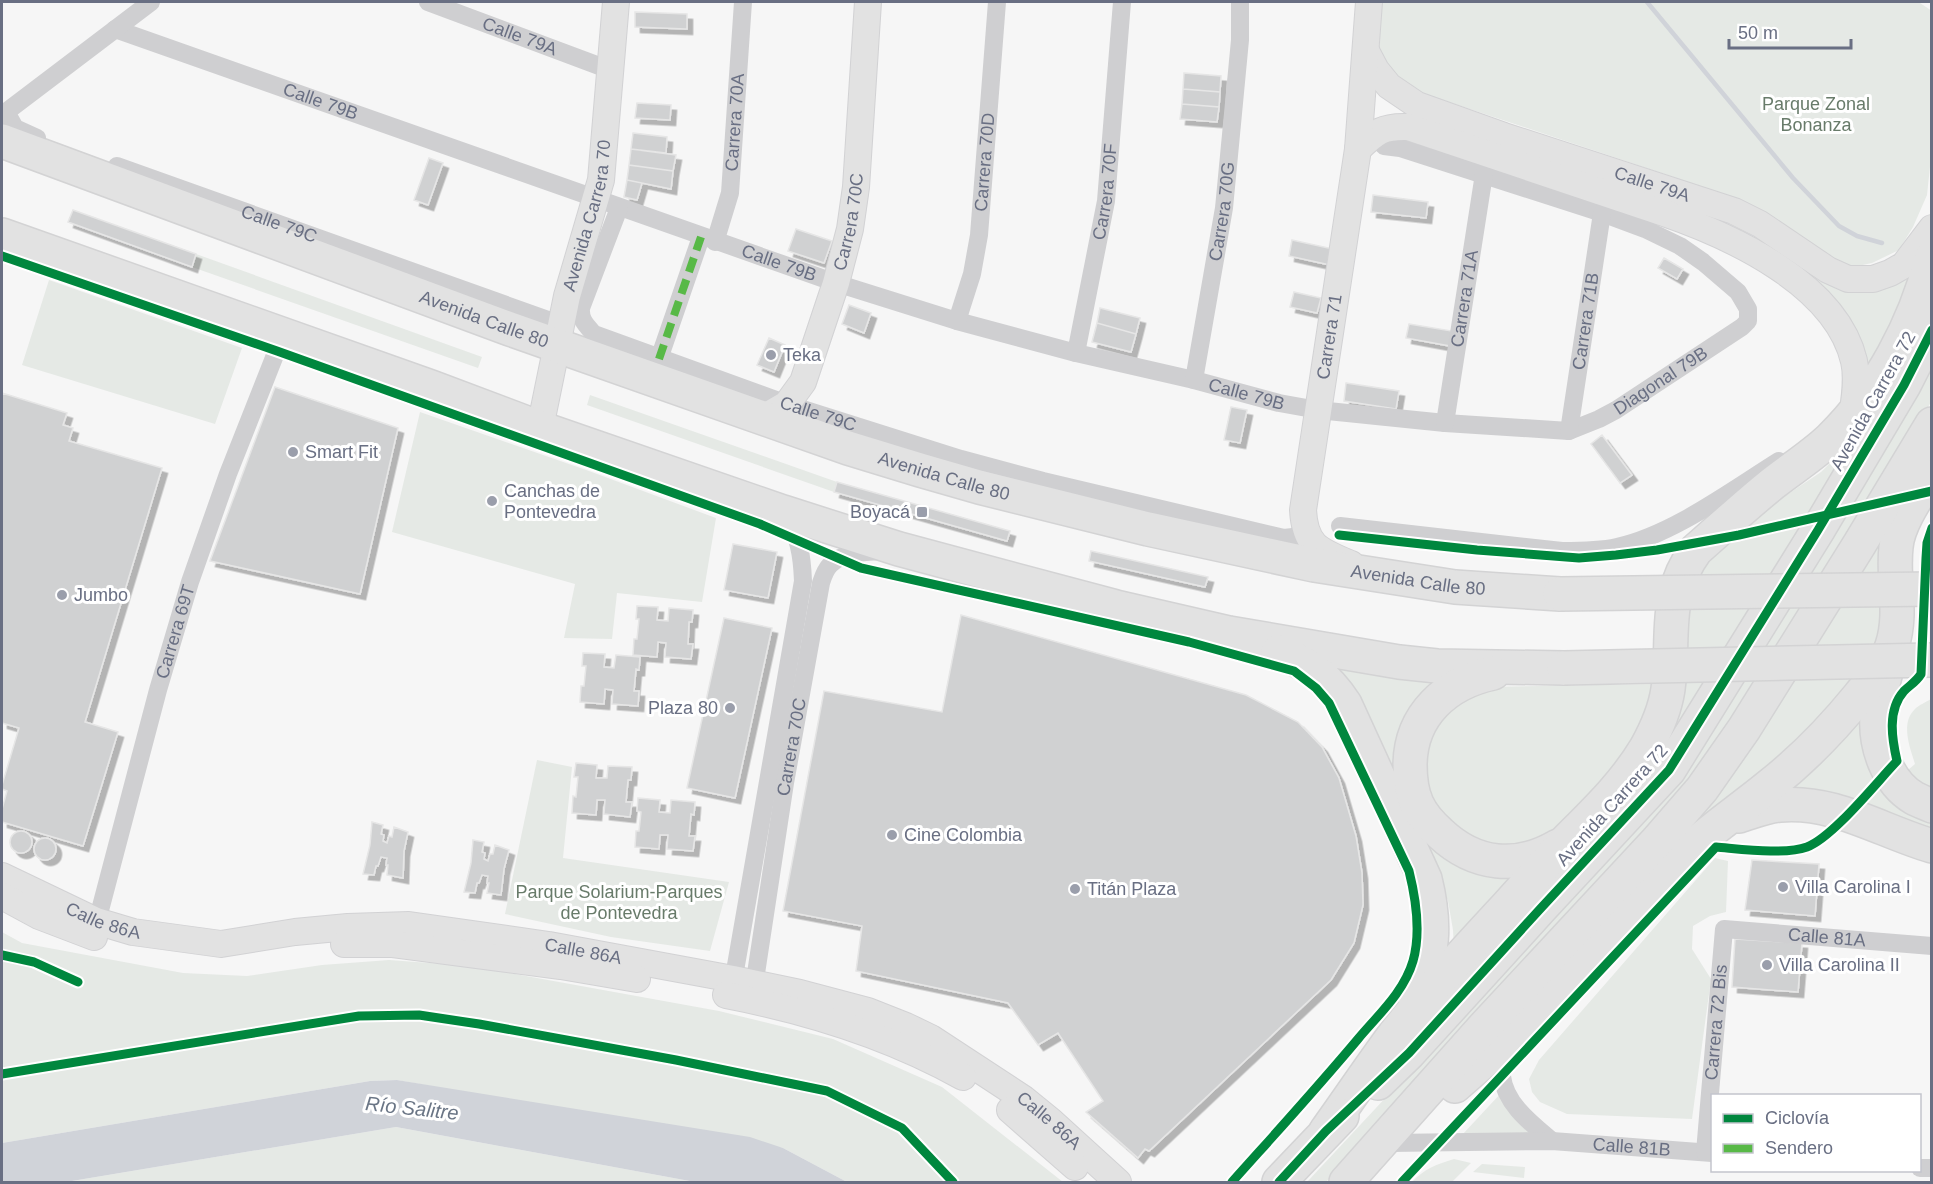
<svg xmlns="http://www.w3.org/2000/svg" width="1933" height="1184" font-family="Helvetica,sans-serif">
<defs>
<filter id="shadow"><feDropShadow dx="5.5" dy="5.5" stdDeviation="0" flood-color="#0004"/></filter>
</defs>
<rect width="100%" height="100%" fill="#f6f6f6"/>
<!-- green -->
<path fill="#e5e9e5" d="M1375 2H1905L1920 3 1932 11V148L1927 195 1913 227 1899 250 1872 263 1853 267 1812 249 1742 200 1416 91 1388 75 1376 55Z
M196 254 482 357 478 368 192 267Z
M1800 272 1832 285 1913 272 1887 333 1868 365 1859 343Z
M49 280 242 348 215 424 22 365Z
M1931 353V402L1905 447 1717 745 1684 792 1506 993 1326 1182H1307L1430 1050 1661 796Z
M590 395 837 482 834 492 587 405Z
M1881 400 1668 754 1660 749 1686 609 1704 563 1749 520 1821 472 1844 449Z
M420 412 589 471 716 518 702 602 617 593 612 639 564 638 575 584 392 532Z
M1895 514 1884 639 1837 706 1667 857Z
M1340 669 1445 680 1410 806 1529 868 1454 950 1453 930 1448 901 1427 849 1363 708Z
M1656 684 1640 742 1575 821 1533 849 1464 842 1426 803 1427 724 1482 687Z
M1931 699V798L1902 775 1915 764C1910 748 1900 723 1915 709 1919 705 1926 702 1931 699Z
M1864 716 1931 817V837L1787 790Z
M537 760 572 767 563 858 729 882 710 951 611 937 505 914Z
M1715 858 1728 861 1726 912 1710 916 1693 926 1692 949 1711 979 1692 1119 1567 1114 1540 1102 1532 1092 1529 1079 1539 1060Z
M2 932 22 943 183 973 247 976 322 965 389 960 470 966 719 1011 833 1039 942 1087 1063 1182H847L783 1148 397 1080 370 1081 2 1143Z
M1502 1092 1538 1135H1462Z
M396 1127 695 1182H66Z
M1454 1159 1471 1163 1452 1182H1412C1424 1169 1437 1164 1454 1159Z
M1482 1164 1525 1167 1524 1178 1473 1172Z"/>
<!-- water -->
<path fill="#d0d3d9" d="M397 1080 750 1137 783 1148 847 1182H695L396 1127 66 1182H2V1143L370 1081Z"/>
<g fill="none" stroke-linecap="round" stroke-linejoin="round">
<!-- stream -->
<path stroke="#d0d3d9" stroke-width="4.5" d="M1647 2 1793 178 1839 226 1857 236 1882 243"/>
</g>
<!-- building -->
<path fill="#d0d1d2" stroke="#e6e6e6" stroke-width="1.5" filter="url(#shadow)" d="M635 12 687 14V29L635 27Z
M1184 73 1221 76 1220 92 1183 89Z
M1183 89 1220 92 1219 107 1182 104Z
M637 103 671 105 670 120 635 118Z
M1182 104 1219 107 1217 122 1180 119Z
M633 133 667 137 666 153 631 149Z
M631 149 676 155 673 171 629 165Z
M429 158 443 163 428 205 414 200Z
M629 165 673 171 671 189 627 180Z
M627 180 642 183 637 200 624 197Z
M1373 195 1428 202 1426 218 1371 212Z
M73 210 196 254 192 267 68 222Z
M796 229 832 241 824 263 788 251Z
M1292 240 1333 249 1330 265 1289 256Z
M1664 258 1683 269 1677 279 1658 268Z
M1294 292 1321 298 1317 313 1290 307Z
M849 305 871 313 864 333 842 324Z
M1100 308 1140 318 1136 334 1097 323Z
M1097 323 1136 334 1131 352 1092 342Z
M1409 324 1452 331 1450 346 1406 338Z
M769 338 785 345 774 372 757 365Z
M1346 383 1399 391 1396 409 1344 401Z
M275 387 398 428 360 594 210 561Z
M2 393 67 413 63 425 73 428 69 441 162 468 85 722 118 732 83 846 2 822V809L7 791 2 789V785L19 728 2 723Z
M1231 407 1247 410 1240 443 1224 440Z
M1602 435 1632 475 1620 483 1591 444Z
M837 482 1010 531 1007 541 834 492Z
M733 544 777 552 768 598 724 590Z
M1091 551 1208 577 1205 587 1089 561Z
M637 606 658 607 657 620 668 621 669 608 693 610 692 622H689L688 644H693L691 659 665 657 666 643 658 642 657 657 633 655 634 639H637L639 619H636Z
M961 615 1246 695 1298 722 1322 747 1339 778 1356 836 1362 873 1363 905 1354 943 1331 980 1149 1151 1145 1149 1138 1158 1086 1112 1103 1101 1058 1033 1038 1045 1008 1003 856 971 862 926 783 911 824 691 942 712Z
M724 618 772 628 735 798 687 788Z
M583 653 605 654 604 667 614 668 616 655 640 657 639 670 636 669 634 691H639L638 706 612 704 613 690 605 689 604 704 580 702 581 686H584L586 666H582Z
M576 763 597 765 596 778H607L608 766 632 767 631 780H628L626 802H632L630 817 604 814 605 800H597L596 815 572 813 573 796 576 797 578 777H574Z
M638 798 660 800 659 812 670 813 671 800 695 802 694 815 691 814 689 836H695L693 851 667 849 668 835H660L659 849 635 847 636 831H639L641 812 637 811Z
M372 822 383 825 381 834 384 835 383 841 387 843 389 836 392 837 394 827 408 832 404 851 403 878 387 875 388 865H386L387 858 381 857 378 866H376L374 875 363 874 370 845Z
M10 842a11 11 0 1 1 22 0a11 11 0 1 1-22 0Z
M34 849a11 11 0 1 1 22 0a11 11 0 1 1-22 0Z
M473 840 484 842 482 852 485 853 484 859 488 861 490 854H493L495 845 509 850 504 869 501 895 487 893 489 883H487L488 876 482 875 479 883H477L475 893 464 892 471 863Z
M1752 860 1819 864 1815 916 1745 910Z
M1735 939 1802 943 1798 992 1732 987Z"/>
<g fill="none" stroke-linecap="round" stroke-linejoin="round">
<defs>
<g id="secondary">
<path id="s15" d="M1366 51 1376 70 1389 86 1417 105 1504 136 1734 211 1760 224 1828 270 1848 279H1873L1890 273 1904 265 1932 228"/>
<path d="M1358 149C1376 132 1382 126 1408 127L1664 213C1731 236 1836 284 1854 361 1858 378 1855 398 1852 416"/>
<path id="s16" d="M763 418 787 404 803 382 836 283 850 229 856 187 868 2"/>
<path id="s17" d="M540 428 567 296 601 180 616 2"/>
<path id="s18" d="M1351 564C1320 551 1305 547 1303 510L1358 149 1369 2"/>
<path id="s19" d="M2 876 96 921 133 932 221 944 295 932 348 927 409 925 549 945 733 979 800 993 868 1011 906 1026 931 1038 1024 1099 1051 1121 1118 1182"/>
<path d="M2 896 39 916 94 937"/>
<path d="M344 944H393L561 966 637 979"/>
<path d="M726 995C809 1011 890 1036 963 1077"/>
<path d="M1010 1110 1075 1167"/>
</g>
<g id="highway">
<path id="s20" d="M2 141 510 329 848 448 920 470 979 487 1148 529 1314 565 1455 587 1560 594"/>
<path d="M2 235 431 387 540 428 783 512 899 549 1116 607 1229 633 1399 662 1437 666 1564 668"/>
<path d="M1278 652C1309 664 1326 675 1345 704L1425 879C1436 923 1434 957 1415 998"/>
<path d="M1888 664C1884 681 1878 699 1877 716 1875 746 1887 782 1914 798 1919 801 1926 803 1932 806"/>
<path d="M1493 673C1446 683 1411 715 1410 764 1410 777 1411 791 1417 804 1422 815 1431 825 1440 833 1475 866 1517 870 1558 846"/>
<path d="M1739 816C1752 812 1766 806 1780 805 1834 800 1881 831 1932 846"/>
<path d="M1378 1083 1409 1053 1541 908 1669 770 1818 530 1904 385 1932 330"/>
<path d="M1455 1086 1504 1043 1684 854C1711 829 1741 809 1769 786 1802 760 1833 728 1859 696 1871 681 1886 664 1892 646 1903 612 1892 581 1896 547 1898 523 1919 494 1932 473"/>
<path d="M1326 1131C1349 1099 1371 1066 1394 1035 1430 989 1469 947 1508 905 1528 883 1548 860 1569 838 1597 810 1625 783 1646 748 1656 730 1665 710 1668 689 1675 637 1662 596 1696 550 1721 528 1746 505 1772 484 1791 469 1812 456 1830 439 1880 390 1915 324 1932 257"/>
<path d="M1279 1182 1342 1116"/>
<path d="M1346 1182 1484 1027 1657 841 1702 789 1744 729 1859 545 1932 424"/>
</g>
</defs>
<!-- secondary casing -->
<use href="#secondary" stroke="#d2d2d4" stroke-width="28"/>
<!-- highway casing -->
<use href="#highway" stroke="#d3d3d4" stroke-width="36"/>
<!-- street -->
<g stroke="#cfcfd1" stroke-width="18">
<path id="s1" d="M428 2 610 70"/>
<path id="s2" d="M115 29 836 283 957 321 1076 353 1194 380 1279 403 1318 410 1445 423 1569 431 1599 419 1616 410 1742 327 1748 321V309L1738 292 1703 262 1680 246 1645 229 1602 213 1400 148 1384 146"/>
<path d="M6 112 15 128 37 138"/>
<path d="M2 115 151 2"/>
<path id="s3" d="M117 166 562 325"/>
<path id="s4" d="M619 208 581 308C580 320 586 325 594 334L787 404 961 459 1043 481 1284 538 1293 537 1306 531"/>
<path id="s5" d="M715 242 730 193 743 2"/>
<path id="s6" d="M957 321 972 274 979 235 997 2"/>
<path id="s7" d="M1076 353 1106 201 1122 2"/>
<path d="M659 359 701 237"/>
<path id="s8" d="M1194 380 1224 208 1240 40V2"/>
<path id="s9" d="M1445 423 1484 174"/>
<path id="s10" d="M1569 431 1602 213"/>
<path d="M1340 526 1562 551C1580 551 1599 551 1617 547 1672 535 1731 491 1779 461"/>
<path id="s11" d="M94 933 158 690 190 582 228 474 283 335"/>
<path d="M732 988 803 581C802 555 799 535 784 513"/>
<path id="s12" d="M753 993 785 783 821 583C823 577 825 570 830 565 842 552 866 552 882 551"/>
<path d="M1504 1043C1503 1053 1501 1065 1502 1076 1505 1104 1532 1124 1552 1141"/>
<path id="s13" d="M1389 1143 1552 1141 1712 1153"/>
<path id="s14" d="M1705 1152 1724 929 1932 946"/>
<path d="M1920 1168H1932"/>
</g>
<!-- secondary -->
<use href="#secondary" stroke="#e2e2e2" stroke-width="26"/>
<!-- highway -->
<use href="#highway" stroke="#e2e2e2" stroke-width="33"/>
<defs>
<path id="highway-bridge" d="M1560 594 1932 589
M1564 668 1932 660"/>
</defs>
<!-- highway-bridge casing -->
<use href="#highway-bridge" stroke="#d3d3d4" stroke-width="36" stroke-linecap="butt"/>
<!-- highway-bridge -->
<use href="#highway-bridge" stroke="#e2e2e2" stroke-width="33"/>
<!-- quiet -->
<path stroke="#58b947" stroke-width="8" stroke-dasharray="15 8" stroke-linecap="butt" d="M659 359 701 237"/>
<defs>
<path id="cycleway" d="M2 256 277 351 760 524 861 568 1189 642 1294 671 1316 688 1329 703 1409 871C1416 899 1421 933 1413 961 1404 992 1378 1015 1358 1039 1317 1088 1274 1135 1232 1182
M1339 535 1477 550 1579 558 1616 555 1657 550 1739 535 1932 491
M2 955 34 962 78 982
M2 1074 359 1016 419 1015 479 1024 676 1060 827 1091 902 1128 953 1182
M1279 1182 1326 1131 1409 1053 1541 908 1669 770 1818 530 1904 385 1932 330
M1402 1182 1716 847C1741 849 1785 855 1807 847 1833 837 1876 783 1897 761 1892 739 1887 710 1904 691 1910 685 1916 682 1921 674L1926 558 1927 543 1932 528"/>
</defs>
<!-- cycleway casing -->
<use href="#cycleway" stroke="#fff" stroke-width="13"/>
<!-- cycleway -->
<use href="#cycleway" stroke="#00873e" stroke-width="9"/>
</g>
<!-- markers -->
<g fill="#9a9eab" stroke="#fff" stroke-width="2">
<circle cx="771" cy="355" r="6"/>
<circle cx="293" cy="452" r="6"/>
<circle cx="492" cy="501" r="6"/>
<rect x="916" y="506" width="12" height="12" rx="3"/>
<circle cx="62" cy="595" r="6"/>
<circle cx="730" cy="708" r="6"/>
<circle cx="892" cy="835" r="6"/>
<circle cx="1783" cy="887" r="6"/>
<circle cx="1075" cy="889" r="6"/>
<circle cx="1767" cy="965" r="6"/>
</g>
<g text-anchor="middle" stroke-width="6" stroke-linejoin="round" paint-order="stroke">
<!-- street labels -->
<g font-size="18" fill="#696f83" stroke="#fff">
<text dy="6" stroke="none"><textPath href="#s1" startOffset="98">Calle 79A</textPath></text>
<text dy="6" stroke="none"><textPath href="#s2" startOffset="218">Calle 79B</textPath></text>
<text dy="6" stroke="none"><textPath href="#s5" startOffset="122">Carrera 70A</textPath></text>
<text dy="6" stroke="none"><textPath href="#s6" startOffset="162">Carrera 70D</textPath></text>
<text dy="6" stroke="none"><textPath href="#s15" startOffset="324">Calle 79A</textPath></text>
<text dy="6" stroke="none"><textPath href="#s7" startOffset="164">Carrera 70F</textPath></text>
<text dy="6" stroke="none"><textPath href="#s8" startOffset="171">Carrera 70G</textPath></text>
<text dy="6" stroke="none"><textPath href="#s17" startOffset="218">Avenida Carrera 70</textPath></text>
<text dy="6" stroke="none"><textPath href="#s16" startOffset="222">Carrera 70C</textPath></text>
<text dy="6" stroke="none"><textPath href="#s3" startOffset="172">Calle 79C</textPath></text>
<text dy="6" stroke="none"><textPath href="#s2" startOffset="704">Calle 79B</textPath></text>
<text dy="6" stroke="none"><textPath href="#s9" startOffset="126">Carrera 71A</textPath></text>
<text dy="6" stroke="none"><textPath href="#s20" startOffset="514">Avenida Calle 80</textPath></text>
<text dy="6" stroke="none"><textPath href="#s10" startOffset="111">Carrera 71B</textPath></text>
<text dy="6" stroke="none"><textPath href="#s18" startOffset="254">Carrera 71</textPath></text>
<text dy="6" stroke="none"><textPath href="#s2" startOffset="1620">Diagonal 79B</textPath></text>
<text dy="6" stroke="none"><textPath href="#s2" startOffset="1190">Calle 79B</textPath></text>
<text transform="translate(1873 401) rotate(-61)" y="6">Avenida Carrera 72</text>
<text dy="6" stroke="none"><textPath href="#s4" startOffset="375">Calle 79C</textPath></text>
<text dy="6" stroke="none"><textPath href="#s20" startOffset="1000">Avenida Calle 80</textPath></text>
<text dy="6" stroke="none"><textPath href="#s20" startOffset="1486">Avenida Calle 80</textPath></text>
<text dy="6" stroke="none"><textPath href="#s11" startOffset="312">Carrera 69T</textPath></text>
<text dy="6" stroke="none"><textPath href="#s12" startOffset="249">Carrera 70C</textPath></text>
<text transform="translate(1612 805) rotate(-48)" y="6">Avenida Carrera 72</text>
<text dy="6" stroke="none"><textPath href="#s19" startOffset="111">Calle 86A</textPath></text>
<text dy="6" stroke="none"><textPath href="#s14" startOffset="327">Calle 81A</textPath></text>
<text dy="6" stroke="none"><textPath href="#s19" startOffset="597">Calle 86A</textPath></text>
<text dy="6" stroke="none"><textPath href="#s14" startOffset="130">Carrera 72 Bis</textPath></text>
<text dy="6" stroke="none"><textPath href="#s19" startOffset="1101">Calle 86A</textPath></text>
<text dy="6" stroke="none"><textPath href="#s13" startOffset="243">Calle 81B</textPath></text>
</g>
<!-- park labels -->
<g font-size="18" fill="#687b6a" stroke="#fff">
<text x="1816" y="110">Parque Zonal<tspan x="1816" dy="21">Bonanza</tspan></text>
<text x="619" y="898">Parque Solarium-Parques<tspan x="619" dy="21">de Pontevedra</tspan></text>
</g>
<!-- poi labels -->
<g font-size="18" fill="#696f83" stroke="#fff" text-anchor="start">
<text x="783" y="361">Teka</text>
<text x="305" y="458">Smart Fit</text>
<text x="504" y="497">Canchas de<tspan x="504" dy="21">Pontevedra</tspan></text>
<text x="910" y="518" text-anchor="end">Boyacá</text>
<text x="74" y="601">Jumbo</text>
<text x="718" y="714" text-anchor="end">Plaza 80</text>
<text x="904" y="841">Cine Colombia</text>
<text x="1795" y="893">Villa Carolina I</text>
<text x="1087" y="895">Titán Plaza</text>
<text x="1779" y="971">Villa Carolina II</text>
</g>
<!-- water labels -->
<g font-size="20" font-style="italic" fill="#6a7585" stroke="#fff">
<text transform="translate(412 1108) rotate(6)" y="7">Río Salitre</text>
</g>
</g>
<!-- border -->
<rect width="1933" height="1184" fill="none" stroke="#696f83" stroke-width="6"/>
<!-- legend -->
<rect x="1711" y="1094" width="210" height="78" fill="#ffffff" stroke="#c3c5cd" stroke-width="1.5"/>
<rect x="1723" y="1114" width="30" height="9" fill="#00873e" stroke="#c3c5cd" stroke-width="1.5"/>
<text x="1765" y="1124" font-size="18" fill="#696f83">Ciclovía</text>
<rect x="1723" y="1144" width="30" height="9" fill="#58b947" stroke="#c3c5cd" stroke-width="1.5"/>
<text x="1765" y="1154" font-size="18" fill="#696f83">Sendero</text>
<!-- scale -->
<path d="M1729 39v9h122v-9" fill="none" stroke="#696f83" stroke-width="3"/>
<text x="1738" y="39" font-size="18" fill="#696f83" stroke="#ffffff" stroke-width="4.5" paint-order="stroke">50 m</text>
</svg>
